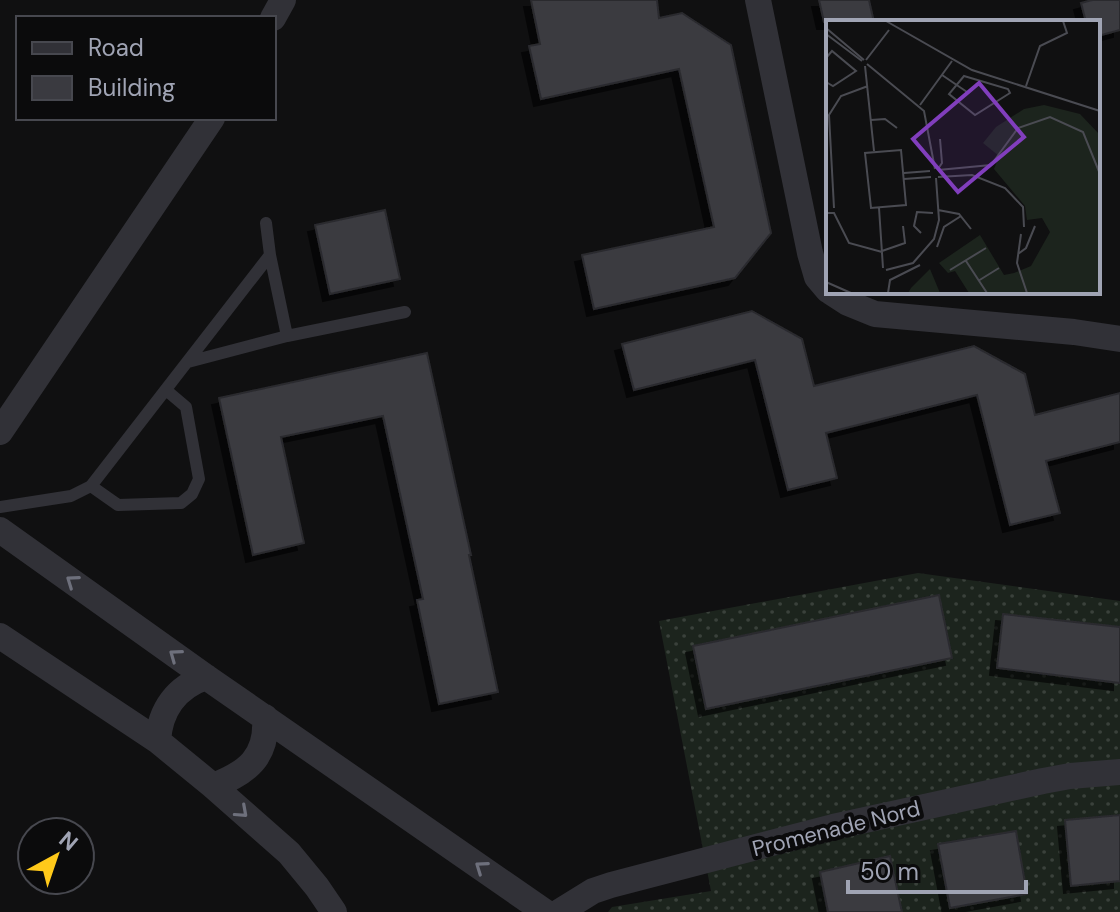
<svg xmlns="http://www.w3.org/2000/svg" width="1120" height="912" font-family="'DM Sans',sans-serif">
<defs>
<pattern id="grass-dots" width="8" height="8" patternUnits="userSpaceOnUse" patternTransform="scale(2)"><rect width="8" height="8" fill="#1c241d"/><path d="M2 2h.1M6 6h.1" fill="none" stroke="#3a413b" stroke-width="1.8" stroke-linecap="round"/></pattern>
<filter id="shadow"><feDropShadow dx="-7" dy="7" stdDeviation="0" flood-color="#0009"/></filter>
</defs>
<rect width="100%" height="100%" fill="#101011"/>
<!-- grass -->
<path fill="url(#grass-dots)" d="M918 573 1120 601V912H608L612 907 711 891 659 621Z"/>
<!-- building -->
<path fill="#3a3a40" stroke="#2a2a2e" stroke-width="2" filter="url(#shadow)" d="M531 0H657L659 18 682 13 731 45 771 233 735 278 594 309 582 255 714 227 679 69 541 99 529 46 540 44Z
M819 0H869L874 22H824Z
M1092 0H1120V30L1098 36V22H1086L1081 3Z
M385 210 400 279 330 294 315 225Z
M752 311 802 339 814 386 974 346 1025 374 1035 415 1120 393V442L1046 461 1060 513 1010 525 977 395 826 433 837 478 788 490 755 360 634 390 622 344Z
M427 353 471 555H469L498 692 439 704 417 600 423 599 383 416 281 437 304 543 253 555 219 398Z
M939 595 952 658 706 709 693 646Z
M1003 614 1120 627V683L997 668Z
M1120 815V881L1071 886 1065 820Z
M1016 831 1027 894 950 908 938 844Z
M890 856 902 912H828L820 872Z"/>
<g fill="none" stroke-linecap="round" stroke-linejoin="round">
<!-- service -->
<path stroke="#313137" stroke-width="12" d="M270 255 287 336
M188 362 287 336 405 312
M91 486 118 505 181 503 192 494 199 479 186 407 166 390
M0 507 71 496 91 486 270 255 266 223"/>
<!-- minor -->
<path stroke="#313137" stroke-width="26" d="M758 0 810 253 817 277 828 290
M273 18 283 0
M831 292 848 303 875 314 1074 332 1120 339
M0 432 212 118
M0 530 206 677 545 912
M0 636 158 741 213 786 289 853 317 887 334 912
M158 741C160 709 177 687 206 677
M213 786C247 773 268 757 265 717
M559 912 593 891 611 885 833 827 1043 781 1070 776 1120 772"/>
</g>
<!-- one-way arrows -->
<defs><path id="oneway-chevron" d="M-2-3.5L2.5 0L-2 3.5" fill="none" stroke-width="1.6" stroke-linecap="round" stroke-linejoin="round" transform="scale(2)"/></defs>
<g stroke="#6e707c">
<use href="#oneway-chevron" transform="translate(72 581) rotate(-145)"/>
<use href="#oneway-chevron" transform="translate(175 655) rotate(-144)"/>
<use href="#oneway-chevron" transform="translate(242 812) rotate(42)"/>
<use href="#oneway-chevron" transform="translate(481 867) rotate(-145)"/>
</g>
<g text-anchor="middle" stroke-width="8" stroke-linejoin="round" paint-order="stroke">
<!-- street labels -->
<g font-size="22" fill="#a0a4b4" stroke="#0b0b0c">
<text transform="translate(836 828) rotate(-14)" y="8">Promenade Nord</text>
</g>
</g>
<!-- overview -->
<g transform="translate(826 20)">
<rect width="274" height="274" fill="#101011"/>
<path d="M218 85 254 94 274 115V273H143L129 251 122 253 113 243 154 215 178 255 188 253 205 246 224 212 216 198 201 200 199 186 168 149 173 136 157 123 170 107 198 89ZM104 249 114 273H82L85 268Z" fill="#1c241d"/>
<path fill="none" stroke="#4a4b52" stroke-width="2" d="M60 1 146 50 274 91M0 8 38 40M0 14 36 41M0 38 6 31 30 51 7 66 0 62M40 40 63 10M41 44 98 91 109 149M39 46 48 131M116 55 141 72M138 56 182 69 184 73 149 95 123 74ZM200 66 214 26 241 13 237 1M94 85 126 41M45 100 59 99 71 108M75 130 80 185 45 188 39 133ZM165 145 192 108 224 97 257 112 274 154M112 149 116 143 114 119M112 150 165 145M78 153 104 151M112 157 146 155 179 168 197 187 198 207M78 159 105 157M8 188 3 95 15 76 42 66M53 188 57 248M112 190 133 194 145 209M0 193H8L23 223 56 232M95 213 88 206 91 192 107 193M195 214 191 243 201 273M111 227 118 207 135 196M56 231 79 223 77 206M192 234 200 228 209 206M140 241 161 273M60 250 87 243 108 219 113 200 110 158M124 250 160 228M152 261 173 248M0 262 25 273M62 273 64 260 94 245"/>
<path fill="#813ebd" fill-opacity="0.15" stroke="#813ebd" stroke-width="4" d="M153 63 198 117 132 172 87 119Z"/>
<rect width="274" height="274" fill="none" stroke="#a0a4b4" stroke-width="4"/>
</g>
<!-- legend -->
<rect x="16" y="16" width="260" height="104" fill="#0b0b0c" stroke="#47484f" stroke-width="2"/>
<rect x="32" y="42" width="40" height="12" fill="#313137" stroke="#47484f" stroke-width="2"/>
<text x="88" y="56" font-size="24" fill="#a0a4b4">Road</text>
<rect x="32" y="76" width="40" height="24" fill="#3a3a40" stroke="#47484f" stroke-width="2"/>
<text x="88" y="96" font-size="24" fill="#a0a4b4">Building</text>
<!-- north arrow -->
<g transform="translate(56 856) rotate(40)"><circle r="38" fill="#0b0b0c" stroke="#47484f" stroke-width="2"/>
<path d="M0-6L14 30L0 20L-14 30Z" fill="#ffc91a"/>
<text y="-12" font-size="22" font-weight="bold" text-anchor="middle" fill="#a0a4b4">N</text>
</g>
<!-- scale -->
<path d="M848 880v12h178v-12" fill="none" stroke="#a0a4b4" stroke-width="4"/>
<text x="860" y="880" font-size="24" fill="#a0a4b4" stroke="#0b0b0c" stroke-width="6" paint-order="stroke">50 m</text>
</svg>
